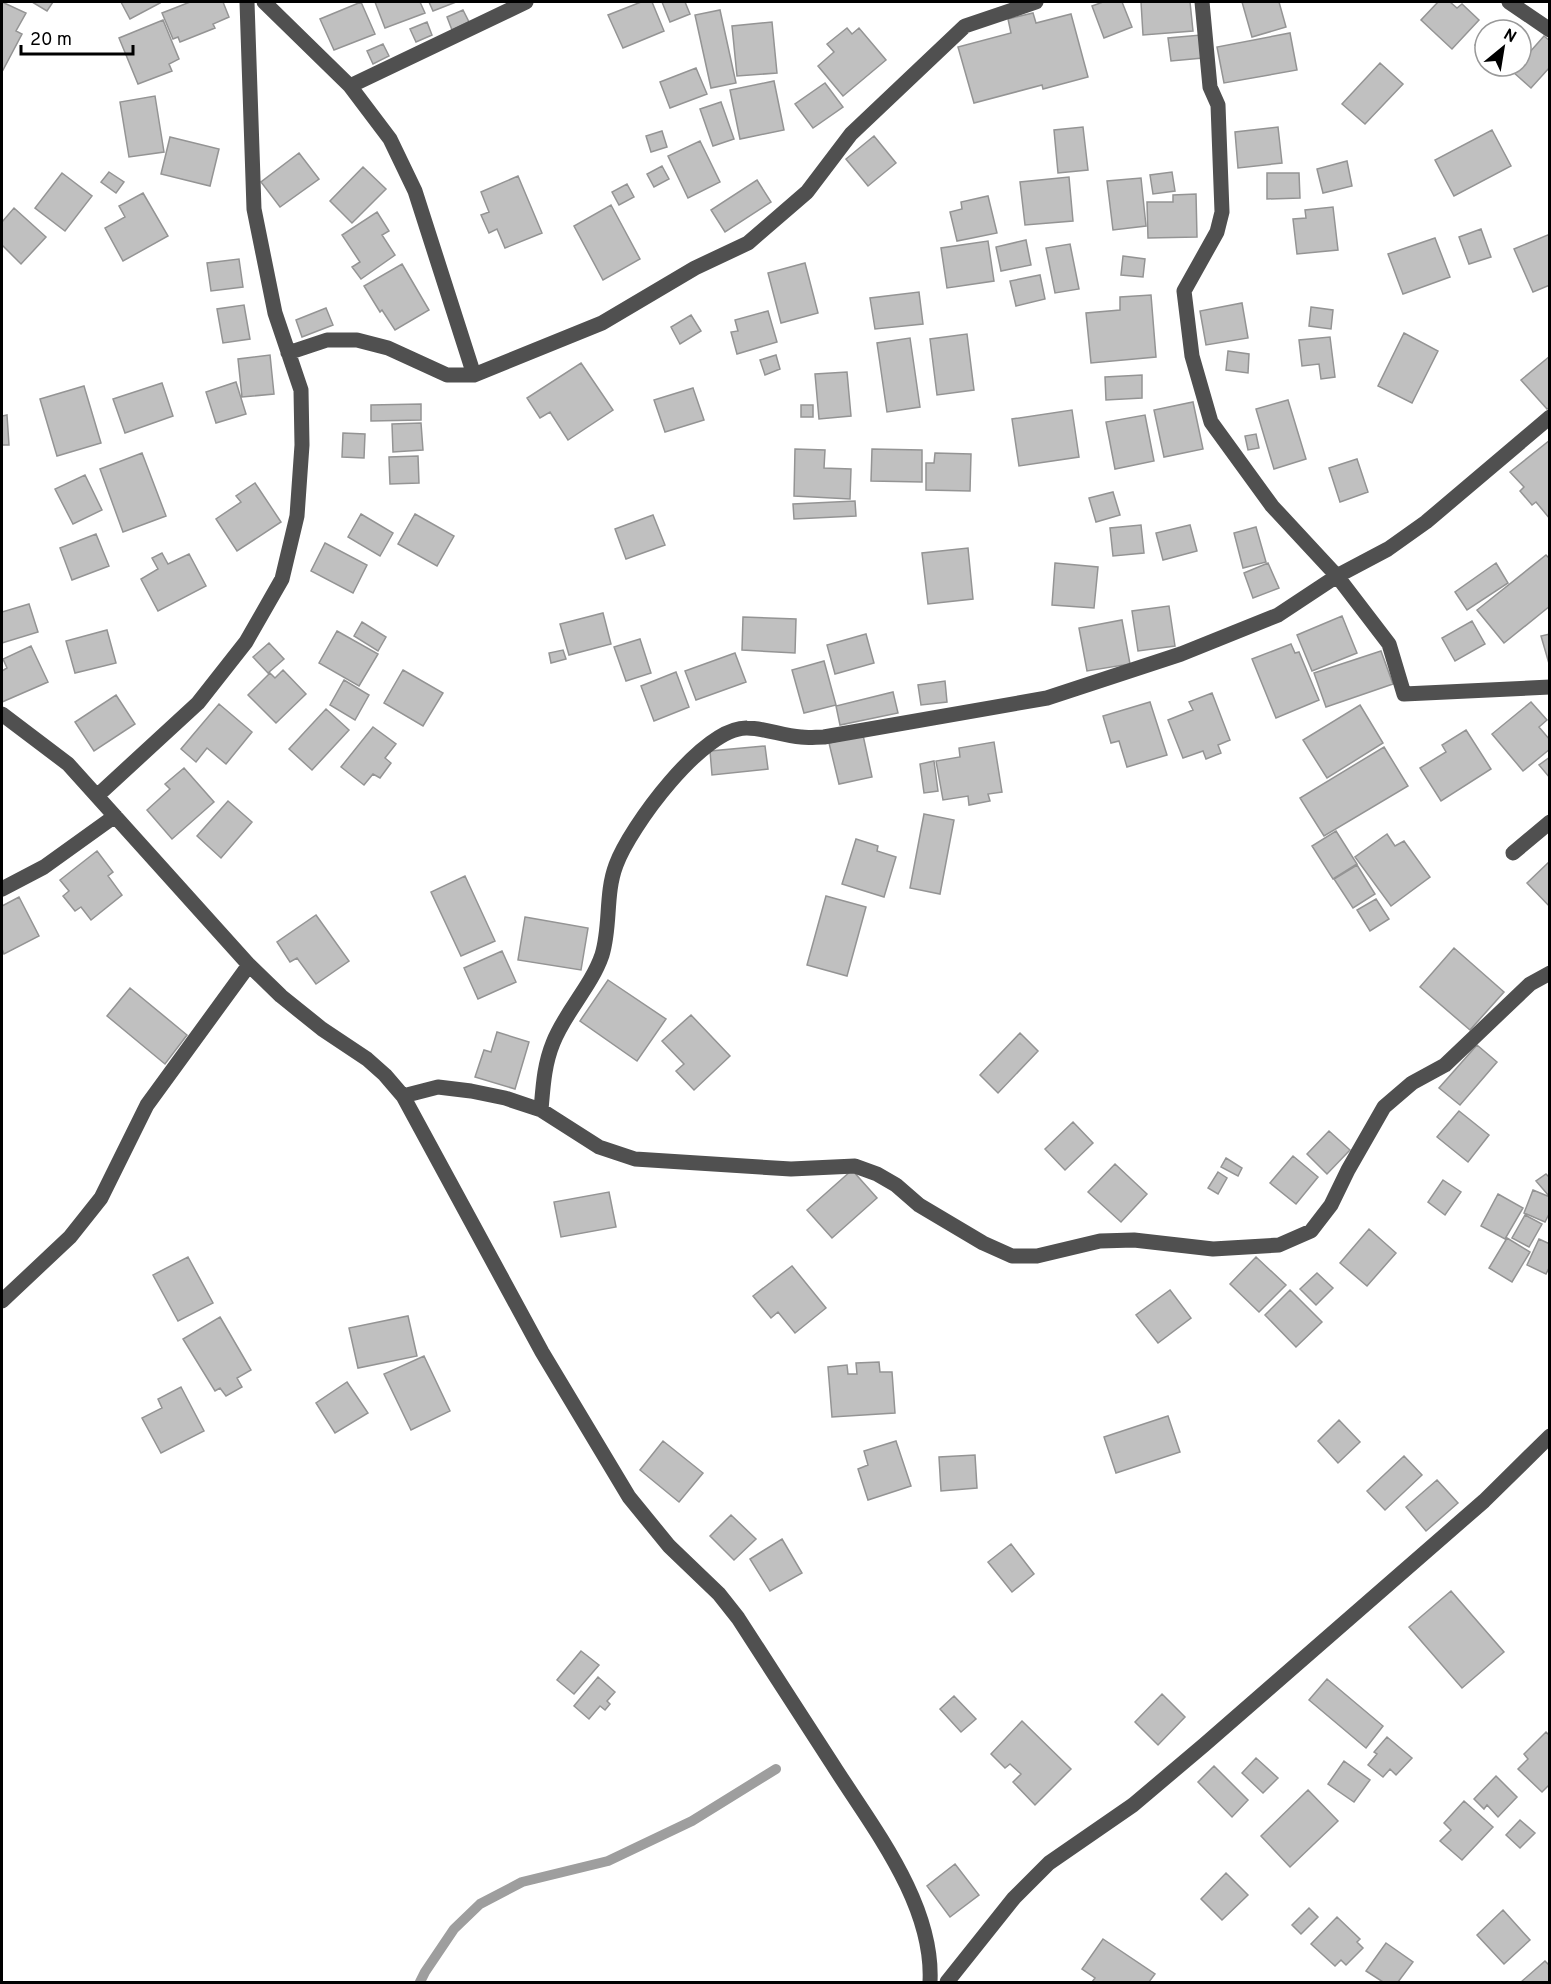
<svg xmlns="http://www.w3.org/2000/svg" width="1551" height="1984" font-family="Overpass,sans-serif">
<rect width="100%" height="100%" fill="#fff"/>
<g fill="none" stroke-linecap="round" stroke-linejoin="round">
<!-- stream -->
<path stroke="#9e9e9e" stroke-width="10" d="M420 1982 425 1972 454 1929 480 1904 522 1882 608 1861 692 1821 776 1769"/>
</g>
<!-- building -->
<path fill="#c0c0c0" stroke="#949494" stroke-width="1.5" d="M2 2 26 13 16 31 22 34 3 70 2 69Z
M32 2H53L47 11Z
M121 2H159L160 3 130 19Z
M190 2H223L229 17 213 24 215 28 180 42 178 37 173 39 162 13Z
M361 2 375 34 334 50 320 19Z
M375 2H420L425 13 385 28Z
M429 2H456L433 11Z
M641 2H652L664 31 623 48 608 15Z
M662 2H685L690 14 670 22Z
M1103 2H1122L1132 27 1104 38 1092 6Z
M1141 2H1190L1193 31 1143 35Z
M1242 2H1279L1286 27 1252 37Z
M1438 2H1450L1457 8 1462 4 1479 20 1452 49 1421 20Z
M463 10 469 22 452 30 447 17Z
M720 10 736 83 711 88 695 15Z
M1033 13 1036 23 1071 14 1088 77 1043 89 1042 85 974 103 958 47 1011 33 1008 19Z
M163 20 179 59 169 64 172 71 138 84 119 38Z
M427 22 432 35 416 42 410 29Z
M772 22 777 73 737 76 732 26Z
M847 28 852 34 859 28 886 60 843 96 818 66 834 52 827 44Z
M1485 32V52L1475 45Z
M1290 33 1297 70 1224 83 1217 47Z
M1201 35 1203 58 1171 61 1168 38Z
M1544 36 1550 41V67L1531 88 1513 72 1518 66H1521V62Z
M383 44 389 56 373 64 367 51Z
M1380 63 1403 84 1365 124 1342 104Z
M696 68 707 94 670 108 660 82Z
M774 81 784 130 740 139 730 90Z
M825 83 843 107 813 128 795 104Z
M155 96 164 152 129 157 120 102Z
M721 102 734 139 713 146 700 109Z
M1083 127 1088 170 1058 173 1054 130Z
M1278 127 1282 163 1238 168 1235 132Z
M1492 130 1511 166 1454 196 1435 160Z
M662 131 667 147 651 152 646 136Z
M874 136 896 163 868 186 846 159Z
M170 137 219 149 210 186 161 174Z
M700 141 720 182 688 198 668 156Z
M299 153 319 179 280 207 261 182Z
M1347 161 1352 186 1323 193 1317 169Z
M662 166 669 179 654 187 647 174Z
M363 167 386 189 352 223 330 201Z
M109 172 124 182 116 193 101 182Z
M1172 172 1175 191 1153 194 1150 175Z
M62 173 92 196 65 231 35 208Z
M1267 173H1299L1300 198 1267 199Z
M518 176 542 233 505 248 497 229 489 233 481 215 489 212 481 192Z
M1069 177 1073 221 1025 225 1020 182Z
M1141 178 1146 226 1113 230 1107 181Z
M757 180 771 202 725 232 711 210Z
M627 184 634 197 619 205 612 192Z
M143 193 168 236 123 261 105 228 125 217 119 206Z
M1196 194 1197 237 1148 238 1147 202H1173V195Z
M988 196 997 233 957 241 950 212 962 209 961 202Z
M611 205 640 259 603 280 574 226Z
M1333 207 1338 250 1297 254 1293 219 1306 218 1305 210Z
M14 208 46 237 21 264 2 245V222Z
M377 212 389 231 382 235 395 255 361 279 352 267 360 262 342 235Z
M1481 229 1491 257 1469 264 1459 237Z
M1550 234V285L1533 292 1514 249Z
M1435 238 1450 277 1403 294 1388 254Z
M1026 240 1031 265 1001 271 996 247Z
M988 241 994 281 947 288 941 248Z
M1070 244 1079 289 1055 293 1046 248Z
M1123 256 1145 259 1143 277 1121 275Z
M239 259 243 287 211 291 207 263Z
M805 263 818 313 781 323 768 273Z
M402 264 429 310 395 330 382 310 380 312 364 286Z
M1040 275 1045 299 1016 306 1010 281Z
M919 292 923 324 875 329 870 298Z
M1151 295 1156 357 1091 363 1086 313 1120 310V297Z
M1242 303 1248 338 1206 345 1200 311Z
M244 305 250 339 223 343 217 309Z
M1311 307 1333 310 1331 329 1309 326Z
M326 308 333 325 302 337 296 320Z
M768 311 777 342 737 354 731 332 738 331 735 320Z
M691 315 701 331 680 344 671 327Z
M1404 333 1438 351 1412 403 1378 386Z
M967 334 974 390 937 395 930 339Z
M1330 337 1335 377 1321 379 1319 364 1302 366 1299 340Z
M910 338 920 407 887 412 877 343Z
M1228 351 1249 354 1248 373 1226 370Z
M270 355 274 394 242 397 238 359Z
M776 355 780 369 765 375 760 360Z
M1550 356V407L1547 409 1521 380Z
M581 363 613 410 568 440 550 412 540 418 527 398Z
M847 372 851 416 819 419 815 374Z
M1142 375V398L1106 400 1105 377Z
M236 382 246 414 216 423 206 392Z
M162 383 173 416 125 433 113 399Z
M84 386 101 443 57 456 40 399Z
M693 388 704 420 665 432 654 400Z
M1288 400 1306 459 1274 469 1256 409Z
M1193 402 1203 449 1164 457 1154 410Z
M421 404V420L371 421V405Z
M801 405H813V417H801Z
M1072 410 1079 457 1019 466 1012 419Z
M7 415 9 445H2V416Z
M1145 415 1154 461 1115 469 1106 422Z
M421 423 423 450 393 452 392 424Z
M343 433 365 434 364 458 342 457Z
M1256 434 1259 448 1248 450 1245 436Z
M1550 440V519L1536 502 1532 505 1520 491 1524 487 1510 472Z
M795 449 825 450 824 468 851 469 850 499 794 496Z
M872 449 922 450V482L871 481Z
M142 453 166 516 123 532 100 469Z
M935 453 971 454 970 491 926 490V463H934Z
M418 456 419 483 390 484 389 457Z
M1357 459 1368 492 1340 502 1329 468Z
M85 475 102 510 73 524 55 489Z
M255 483 281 522 237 551 216 519 241 502 236 496Z
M1113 492 1120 515 1096 522 1089 498Z
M855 501 856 516 794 519 793 504Z
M361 514 393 533 380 556 348 537Z
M415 514 454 536 437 566 398 544Z
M653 515 665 545 626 559 615 529Z
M1141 525 1144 553 1113 556 1110 528Z
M1190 525 1197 551 1163 560 1156 533Z
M1256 527 1266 562 1243 568 1234 533Z
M96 534 109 566 72 580 60 548Z
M325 543 367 565 353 593 311 571Z
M968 548 973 599 928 604 922 553Z
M162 553 168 564 189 554 206 586 158 611 141 579 158 569 152 558Z
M1546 555 1550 559V606L1504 643 1477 610Z
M1055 563 1098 567 1094 608 1052 605Z
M1268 563 1279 588 1253 598 1244 573Z
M1496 563 1508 583 1467 610 1455 592Z
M29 604 38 632 2 643V612Z
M1169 606 1175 646 1138 651 1132 611Z
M603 613 611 644 569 655 560 624Z
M1342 616 1357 653 1312 671 1297 635Z
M743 617 796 619 795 653 742 650Z
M1122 620 1130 664 1087 671 1079 628Z
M1472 621 1485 644 1455 661 1442 638Z
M362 622 386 637 378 651 354 636Z
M107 630 116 663 75 673 66 641Z
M337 631 378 654 359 686 319 663Z
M866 634 874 663 835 674 827 645Z
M1550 634V667L1541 636Z
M640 639 651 673 626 681 614 647Z
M269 643 284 659 268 673 253 657Z
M1291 644 1295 653 1299 652 1319 700 1276 718 1252 659Z
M31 646 48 682 2 702V671L7 668 3 659Z
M563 650 566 659 551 663 549 653Z
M1381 651 1393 684 1326 707 1314 673Z
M735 653 746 682 696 700 685 671Z
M824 661 836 705 804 713 792 670Z
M283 670 306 694 276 723 248 695 270 673 275 678Z
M403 670 443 693 423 726 384 703Z
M676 672 689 707 654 721 641 686Z
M344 680 369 695 355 720 330 705Z
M945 681 947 702 921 705 918 685Z
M893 692 898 713 840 725 836 706Z
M1212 693 1230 740 1218 745 1221 753 1206 759 1203 751 1183 758 1168 720 1193 710 1189 702Z
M116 695 135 724 94 751 75 722Z
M1150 702 1167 755 1127 767 1119 741 1111 743 1103 716Z
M1531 702 1547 720 1539 727 1550 740V749L1523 771 1492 734Z
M219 704 252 732 226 764 207 748 196 762 181 749Z
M1360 705 1383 743 1327 778 1303 740Z
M326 709 349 730 312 770 289 749Z
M373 727 396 744 385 758 391 763 380 778 373 774 364 785 341 767Z
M1466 730 1491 769 1441 801 1420 768 1446 752 1442 745Z
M863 735 872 777 839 784 829 743Z
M994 742 1002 792 988 794 990 801 969 805 968 796 943 800 936 761 960 757 959 748Z
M765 746 768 769 712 775 710 751Z
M1384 747 1408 786 1324 836 1300 798Z
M1550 757V778L1539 765Z
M934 761 938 791 924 793 920 764Z
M184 768 214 802 172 839 147 810 170 789 165 784Z
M228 801 252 822 221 858 197 836Z
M924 814 954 820 940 894 910 888Z
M1336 831 1357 864 1333 879 1312 846Z
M1387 834 1395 846 1404 841 1430 877 1391 906 1355 857Z
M856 839 878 846 877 851 896 857 884 897 842 884Z
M97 851 113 872 108 876 122 895 91 920 81 907 75 911 63 896 69 891 60 880Z
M1550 861V907L1527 883Z
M1357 865 1375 894 1353 908 1334 879Z
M465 876 495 941 461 956 431 892Z
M826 896 866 907 847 976 807 965Z
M19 897 39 936 4 954 2 949V906Z
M1376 899 1389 919 1370 931 1357 910Z
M316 915 349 961 316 984 297 958 290 962 277 942Z
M525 917 588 928 581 970 518 960Z
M1454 948 1504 992 1470 1030 1420 987Z
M502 951 516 982 478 999 464 968Z
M608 980 666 1019 637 1061 580 1021Z
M130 988 187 1035 165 1064 107 1016Z
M691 1015 730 1056 694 1090 676 1071 684 1064 662 1041Z
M497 1032 529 1042 515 1089 475 1077 484 1050 491 1052Z
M1020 1033 1038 1051 998 1093 980 1075Z
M1477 1045 1497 1062 1460 1105 1439 1088Z
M1459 1111 1489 1135 1468 1162 1437 1137Z
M1073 1122 1093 1143 1065 1170 1045 1149Z
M1329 1131 1350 1150 1327 1174 1307 1154Z
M1293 1156 1318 1177 1296 1204 1270 1183Z
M1226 1158 1242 1168 1238 1176 1221 1167Z
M1115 1164 1147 1194 1121 1222 1088 1192Z
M852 1170 877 1198 832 1238 807 1210Z
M1218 1172 1227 1178 1218 1194 1208 1188Z
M1546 1174 1550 1178 1549 1196 1536 1181Z
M1443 1180 1461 1192 1445 1215 1428 1202Z
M1533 1190 1550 1197V1212L1545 1222 1524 1213Z
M609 1192 616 1227 561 1237 554 1202Z
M1498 1194 1523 1208 1505 1239 1481 1226Z
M1525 1215 1542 1224 1529 1247 1512 1238Z
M1369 1229 1396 1253 1367 1286 1340 1263Z
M1507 1238 1530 1252 1512 1282 1489 1268Z
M1539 1239 1550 1244V1266L1546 1274 1527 1265Z
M188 1257 213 1303 178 1321 153 1275Z
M1256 1257 1286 1285 1259 1312 1230 1284Z
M792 1266 826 1308 795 1333 778 1312 771 1318 753 1296Z
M1317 1273 1333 1288 1316 1305 1300 1289Z
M1170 1290 1191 1318 1158 1343 1136 1315Z
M1290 1290 1322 1322 1296 1347 1265 1315Z
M408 1316 417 1356 358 1368 349 1328Z
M220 1317 251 1370 237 1378 242 1387 226 1396 220 1388 215 1391 183 1339Z
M424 1356 450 1411 411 1430 384 1374Z
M879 1362 880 1372H892L895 1413 832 1417 828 1367 847 1365 848 1374H857L856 1363Z
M347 1382 368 1413 335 1433 316 1403Z
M181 1387 204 1431 161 1453 142 1418 162 1408 158 1399Z
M1168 1416 1180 1452 1116 1473 1104 1437Z
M1339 1420 1360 1442 1338 1463 1318 1441Z
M663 1441 703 1473 679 1502 640 1470Z
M896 1441 911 1486 868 1500 858 1469 868 1465 864 1451Z
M975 1455 977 1488 941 1491 939 1457Z
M1404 1456 1422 1475 1385 1510 1367 1491Z
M1437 1480 1458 1503 1426 1531 1406 1507Z
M731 1515 756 1539 734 1560 710 1536Z
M782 1539 802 1573 770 1591 750 1559Z
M1011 1544 1034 1574 1012 1592 988 1562Z
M1451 1591 1504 1652 1462 1688 1409 1627Z
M581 1651 599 1665 574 1694 557 1680Z
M598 1677 615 1692 607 1701 610 1704 605 1710 600 1706 589 1719 574 1706Z
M1327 1679 1383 1726 1366 1748 1309 1700Z
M1162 1694 1185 1717 1158 1745 1135 1722Z
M954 1696 976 1719 961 1732 940 1709Z
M1022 1721 1071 1769 1035 1805 1013 1782 1021 1774 1010 1764 1005 1768 991 1754Z
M1546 1732 1550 1736V1784L1542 1792 1518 1769 1528 1759 1524 1754Z
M1387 1737 1412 1758 1396 1775 1390 1769 1383 1777 1368 1765 1377 1754 1374 1752Z
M1256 1758 1278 1778 1263 1793 1242 1773Z
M1344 1761 1370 1780 1354 1802 1328 1784Z
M1214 1766 1248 1800 1232 1817 1198 1782Z
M1496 1776 1517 1797 1498 1817 1487 1805 1484 1809 1474 1799Z
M1308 1790 1338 1821 1290 1867 1261 1836Z
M1464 1801 1493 1827 1462 1860 1440 1841 1451 1830 1444 1823Z
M1520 1820 1535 1833 1520 1848 1506 1835Z
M955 1864 979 1895 950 1917 927 1886Z
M1226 1873 1248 1895 1222 1920 1201 1899Z
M1309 1908 1318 1917 1301 1934 1292 1925Z
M1503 1910 1530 1940 1504 1964 1477 1935Z
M1337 1917 1360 1939 1357 1942 1363 1948 1346 1965 1341 1960 1335 1966 1311 1944Z
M1103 1939 1155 1974 1149 1982H1092L1095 1978 1082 1969Z
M1386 1943 1413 1962 1398 1982H1383L1366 1971Z
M1545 1961 1550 1966V1982H1521Z"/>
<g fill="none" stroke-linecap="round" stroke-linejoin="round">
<!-- minor -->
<path stroke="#505050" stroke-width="15" d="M264 2 350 86 390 139 415 191 474 375
M1202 2 1210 87 1218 105 1222 212 1217 232 1184 291 1192 356 1211 422 1272 506 1337 576 1389 644 1404 694 1550 687
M1509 2 1550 30
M350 86 526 2
M288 353 327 340H357L388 348 447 375H474L602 323 695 268 748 243 807 192 851 134 965 26 1036 2
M2 714 68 764 249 965 281 996 322 1029 367 1059 385 1075 403 1096 542 1352 629 1497 669 1546 719 1594 738 1618C770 1667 801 1716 833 1765 873 1828 934 1904 930 1982
M97 796 198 703 246 642 282 579 297 516 302 445 301 390 275 313 254 209 247 2
M1513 853 1550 822
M2 889 44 867 115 816
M403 1096 438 1087 471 1091 505 1098 541 1110 599 1147 635 1159 791 1169 855 1166 877 1174 896 1185 919 1205 983 1243 1012 1256H1037L1100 1241 1134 1240 1213 1249 1279 1245 1311 1231 1331 1205 1348 1170 1384 1107 1412 1083 1445 1065 1530 984 1550 973
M541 1110C543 1087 544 1065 553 1043 565 1012 591 987 602 955 611 926 605 894 616 865 630 827 703 727 747 728 765 728 783 736 801 737 808 738 816 737 824 737L1047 698 1181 654 1278 615 1337 576 1388 549 1426 522 1550 417
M2 1301 70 1237 101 1198 147 1105 249 965
M947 1982 1014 1898 1049 1863 1133 1805 1204 1745 1484 1501 1550 1436"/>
</g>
<!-- border -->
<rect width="1551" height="1984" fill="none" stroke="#000000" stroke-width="6"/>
<!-- north arrow -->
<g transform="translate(1503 48) rotate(30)"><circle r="28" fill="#ffffff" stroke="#999999" stroke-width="1.5"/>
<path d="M0-4.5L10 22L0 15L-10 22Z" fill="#000000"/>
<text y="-9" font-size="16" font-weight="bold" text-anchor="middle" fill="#000000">N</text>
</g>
<!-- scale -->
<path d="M21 45v9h112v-9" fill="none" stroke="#000000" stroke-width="3"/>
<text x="30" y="45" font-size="18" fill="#000000" stroke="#ffffff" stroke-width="4.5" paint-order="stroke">20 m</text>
</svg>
